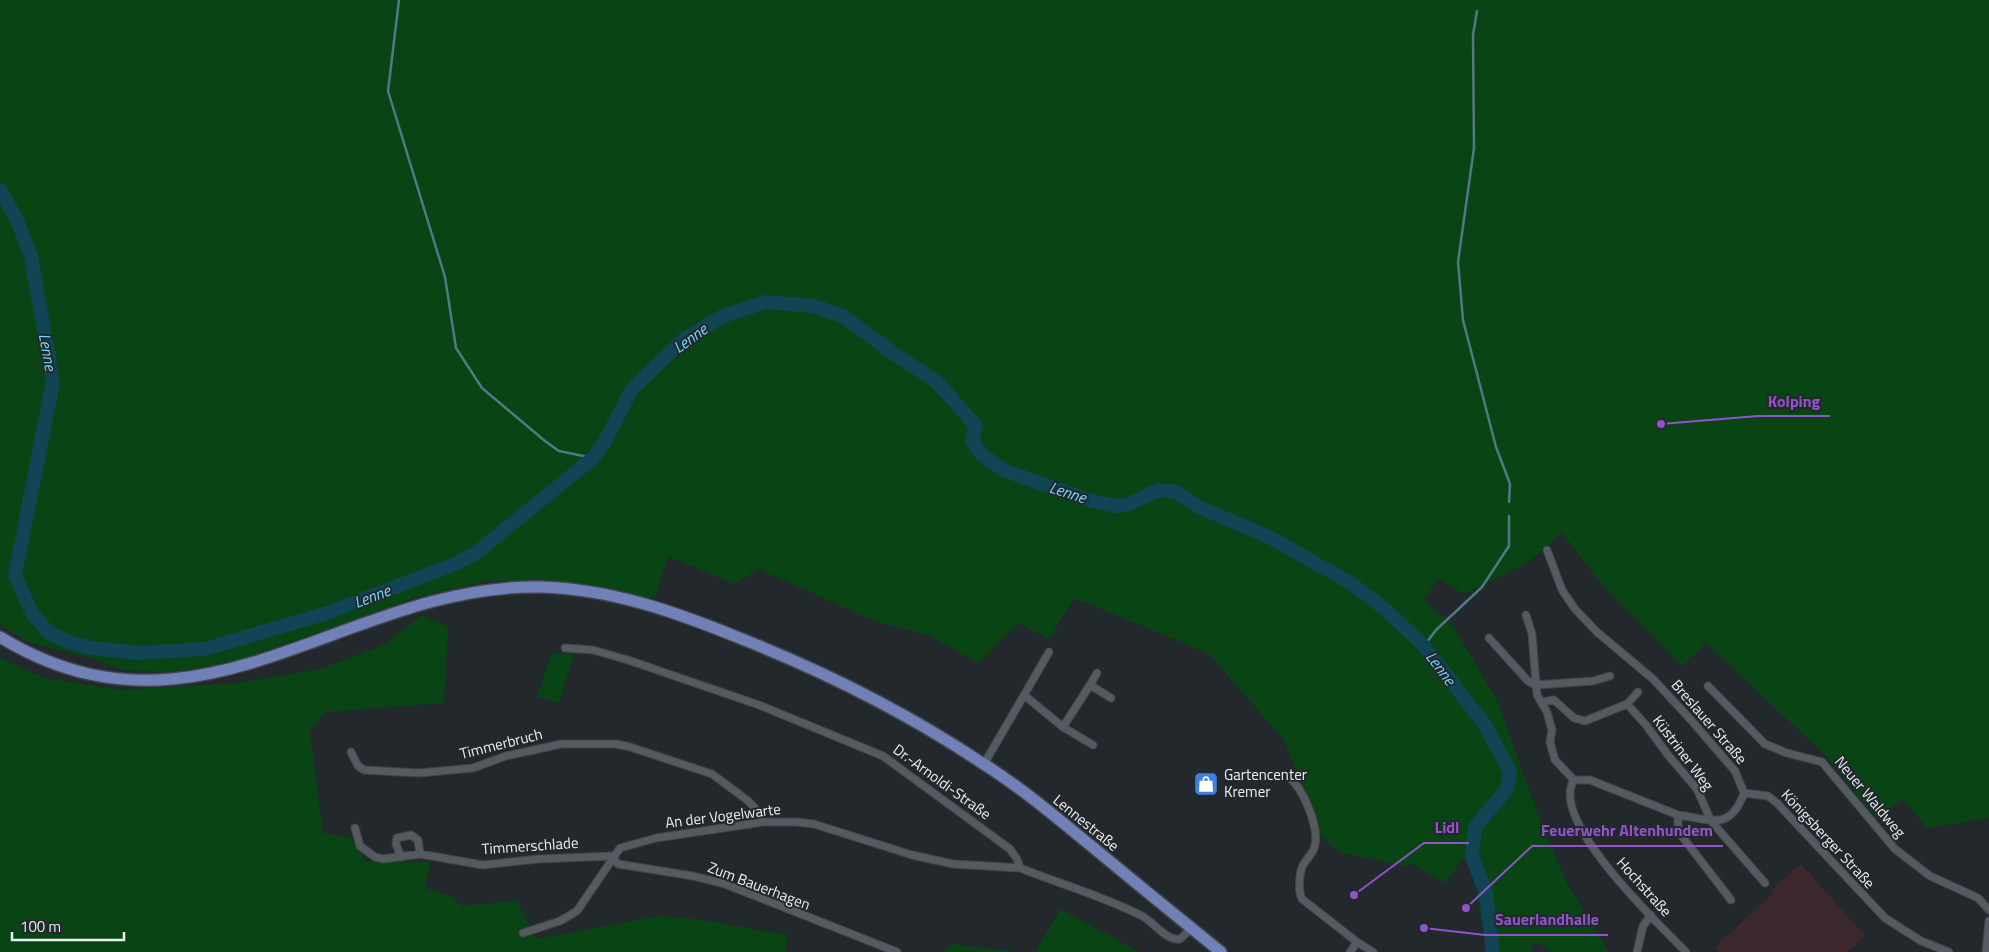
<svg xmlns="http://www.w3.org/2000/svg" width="1989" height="952" font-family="'Titillium Web',sans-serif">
<rect width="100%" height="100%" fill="#23282d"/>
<!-- education -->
<path fill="#3c282d" d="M1801 864 1865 936 1847 952H1720L1715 947 1773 893 1770 891Z"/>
<!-- green -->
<path fill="#094415" d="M0 0H1989V818L1927 828 1902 799 1877 819 1824 754 1706 643 1682 666 1603 586 1562 533 1527 563 1464 594 1438 579 1424 599 1453 626 1498 702 1537 812 1566 882 1609 952H1551L1535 941 1531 952H1488L1470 862 1464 858 1445 883 1411 863 1404 866 1343 853 1329 845 1320 833 1284 740 1208 653 1074 598 1049 639 1018 623 979 663 929 636 872 620 759 569 734 584 668 556 655 599 611 588 549 580 486 581 414 598 266 651 217 667 167 672 122 670 94 659 27 642 0 624Z
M422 615 448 627 444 703 325 712 310 731 323 833 350 837 365 861 430 862 425 888 453 897 462 906 517 901 537 939 659 916 696 919 787 935 786 952H0V658L45 678 122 690 236 683 320 669 382 646Z
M552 653 574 654 559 703 537 697Z
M1061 909 1139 952H1035Z
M952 944 1013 952H943Z"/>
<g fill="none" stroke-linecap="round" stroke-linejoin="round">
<!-- stream -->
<path stroke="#527884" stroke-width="2.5" d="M399 0 388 91 445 277 456 348 482 388 545 441 559 451 593 458
M1477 11 1473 35 1474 148 1458 262 1463 320 1496 447 1510 484 1509 502
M1424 646 1436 630 1482 587 1509 546V516"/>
<!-- river -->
<path stroke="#114555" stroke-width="14" d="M0 190 17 220 31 256 53 382 15 575 32 613 49 633 69 642 92 648 138 653 205 649 327 613 455 564 476 553 593 458 604 443 632 389 683 340 723 316 766 302 813 306 843 316 893 353 937 382 976 426 972 441 981 454 1003 470 1088 500 1116 506 1127 505 1159 490 1176 492 1199 507 1267 536 1349 582 1386 610 1424 646 1485 725 1510 772 1507 789 1475 827 1472 856 1486 893 1493 952"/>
<defs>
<path id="street" d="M1547 550 1562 590 1575 609 1597 632 1653 679 1691 720 1735 771 1744 793C1730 832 1710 819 1678 815L1590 780H1574
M1526 615 1532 634 1537 695 1547 712 1552 730 1550 742 1555 760 1574 780
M1489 638 1528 681 1536 685 1593 681 1610 676
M565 648 593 650 628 660 759 705 883 756 1010 849 1017 859 1020 868C1060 884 1103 896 1142 916 1154 922 1166 941 1180 939L1192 928
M1090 685 1097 673
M1708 686 1765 744 1787 753 1822 762 1895 849 1930 876 1978 898 1989 910
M1024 695 1063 727 1093 745
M1542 702 1554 700 1574 718 1585 721 1627 704 1638 692
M1627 704 1646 725 1668 755 1697 789 1711 821 1765 883
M1063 727 1090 685 1111 698
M351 752 358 766 364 770 419 773 473 768 506 756 561 744H616L630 747 712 774 747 800 755 808 763 822
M984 764 1049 652
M1289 777C1303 789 1319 826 1315 845 1314 853 1307 858 1303 865 1299 874 1298 891 1302 899L1357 942 1350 952
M1574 780C1548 820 1659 924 1686 952
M1744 793 1768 796 1777 803 1885 918 1921 941 1949 952
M1678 815V831L1731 900
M355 828 360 846 375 857 383 859 420 854 483 865 538 859 612 856
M612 856 618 864 693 876 725 884 897 952
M401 857 396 844 397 838 411 835 418 840 420 854
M523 933 560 921 577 911 620 848 656 838 763 822H796L814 824 912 855 953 864 1020 868
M1357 942 1373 952
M1637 952 1643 926 1651 915
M1986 952 1989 921"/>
<path id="primary" d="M0 637C200 759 344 584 540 587 612 589 676 612 742 639 825 672 907 713 982 763 1022 788 1058 819 1095 849 1137 884 1179 918 1221 952"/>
</defs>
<!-- street casing -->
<use href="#street" stroke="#42454a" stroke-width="9"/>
<!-- primary casing -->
<use href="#primary" stroke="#42454a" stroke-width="14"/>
<!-- street -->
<use href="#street" stroke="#555a60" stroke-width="7"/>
<!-- primary -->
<use href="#primary" stroke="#7181b8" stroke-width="11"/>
</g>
<!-- icons -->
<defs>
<symbol id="shop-square" viewBox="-11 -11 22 22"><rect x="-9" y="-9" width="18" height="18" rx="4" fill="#3f7fe0" stroke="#23282d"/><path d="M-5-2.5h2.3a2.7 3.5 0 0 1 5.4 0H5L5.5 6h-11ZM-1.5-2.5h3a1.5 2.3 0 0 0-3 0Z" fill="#fff"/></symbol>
</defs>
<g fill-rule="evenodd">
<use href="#shop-square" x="1192" y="770" width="28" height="28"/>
</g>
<g text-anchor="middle" stroke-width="4" stroke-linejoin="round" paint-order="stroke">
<!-- street labels -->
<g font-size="15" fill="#ebeef1" stroke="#23282d">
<text transform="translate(1709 722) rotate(49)" y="5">Breslauer Straße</text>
<text transform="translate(501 744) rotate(-14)" y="5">Timmerbruch</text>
<text transform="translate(1683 753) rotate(53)" y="5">Küstriner Weg</text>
<text transform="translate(942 782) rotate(36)" y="5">Dr.-Arnoldi-Straße</text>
<text transform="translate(1870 797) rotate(50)" y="5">Neuer Waldweg</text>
<text transform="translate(723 816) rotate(-7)" y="5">An der Vogelwarte</text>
<text transform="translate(1086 823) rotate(39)" y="5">Lennestraße</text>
<text transform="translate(1828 839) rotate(47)" y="5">Königsberger Straße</text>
<text transform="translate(530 846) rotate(-4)" y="5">Timmerschlade</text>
<text transform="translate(759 886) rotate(21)" y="5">Zum Bauerhagen</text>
<text transform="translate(1644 887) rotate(48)" y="5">Hochstraße</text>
</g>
<!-- poi labels -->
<g font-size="15" fill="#ebeef1" stroke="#23282d" text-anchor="start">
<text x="1224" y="780">Gartencenter<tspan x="1224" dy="17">Kremer</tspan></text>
</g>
<!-- water labels -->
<g font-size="16" font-style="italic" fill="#75d6f9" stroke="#23282d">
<text transform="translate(690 338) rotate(-36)" y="6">Lenne</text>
<text transform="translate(48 352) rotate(80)" y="6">Lenne</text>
<text transform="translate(1068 492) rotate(18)" y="6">Lenne</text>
<text transform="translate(372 596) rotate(-21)" y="6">Lenne</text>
<text transform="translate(1441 668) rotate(53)" y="6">Lenne</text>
</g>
</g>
<!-- callouts -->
<path fill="none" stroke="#9153c9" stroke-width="2" d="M1661 424L1758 416H1830M1354 895L1424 843H1469M1466 908L1532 846H1723M1424 928L1485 935H1608"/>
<g fill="#9153c9" stroke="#23282d" stroke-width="2">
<circle cx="1661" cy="424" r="5"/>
<circle cx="1354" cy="895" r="5"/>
<circle cx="1466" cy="908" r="5"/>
<circle cx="1424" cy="928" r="5"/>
</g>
<g font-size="16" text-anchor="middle" font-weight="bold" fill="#9153c9" stroke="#23282d" stroke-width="4" stroke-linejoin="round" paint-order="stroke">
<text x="1794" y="407">Kolping</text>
<text x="1447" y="833">Lidl</text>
<text x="1627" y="836">Feuerwehr Altenhundem</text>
<text x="1547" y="925">Sauerlandhalle</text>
</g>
<!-- scale -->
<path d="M12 932v8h112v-8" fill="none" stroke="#ebeef1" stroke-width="2.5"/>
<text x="20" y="932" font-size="15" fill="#ebeef1" stroke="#23282d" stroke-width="4" paint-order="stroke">100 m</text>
</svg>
